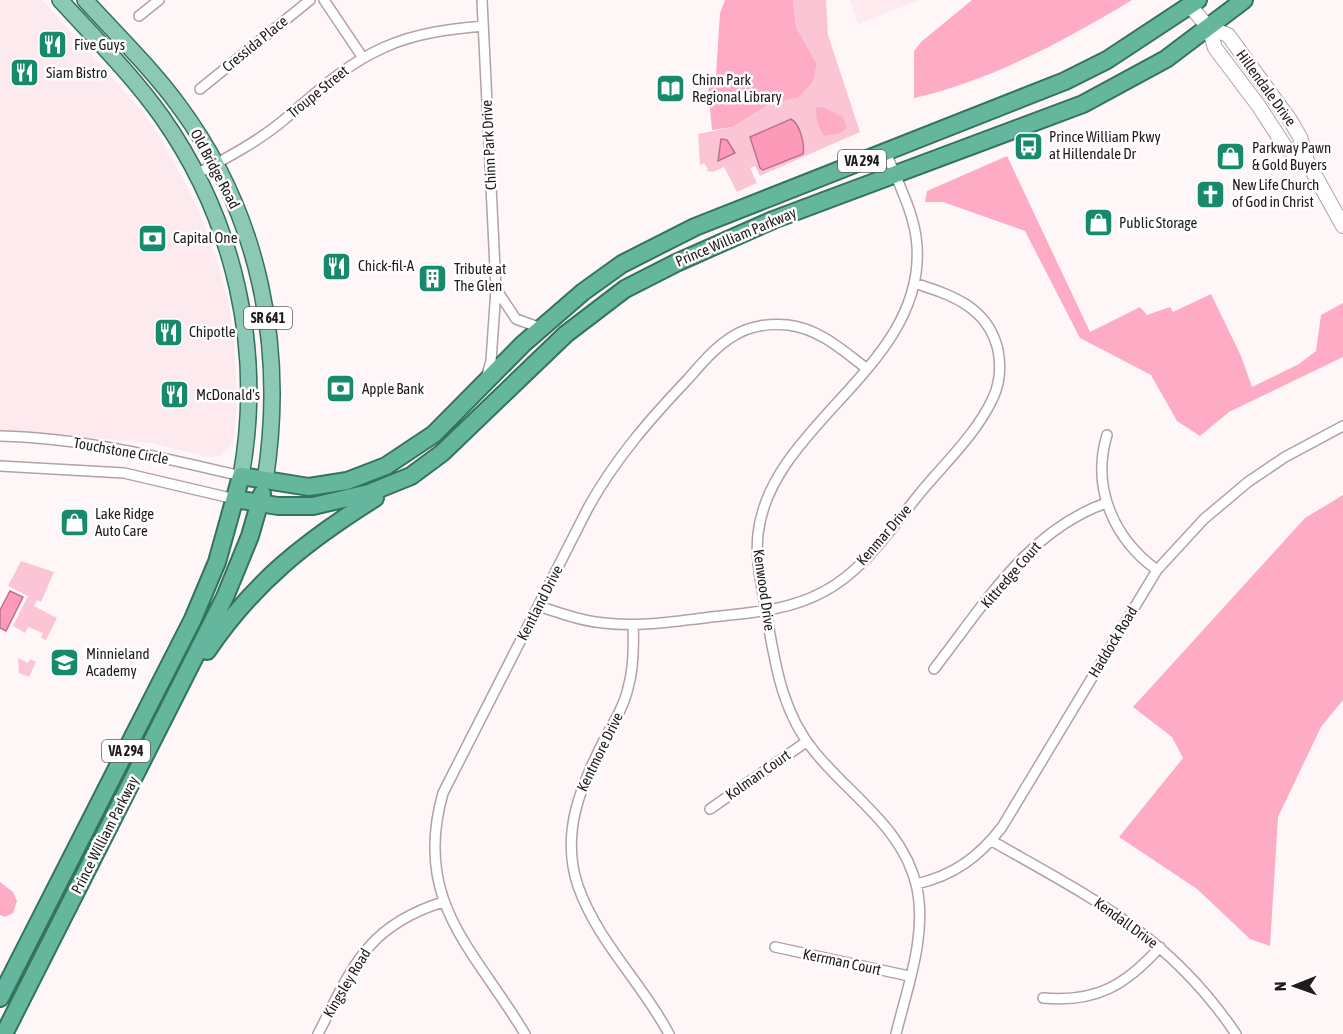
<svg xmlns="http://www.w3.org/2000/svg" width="1343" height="1034" font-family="'Asap Condensed',sans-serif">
<rect width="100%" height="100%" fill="#fff6f8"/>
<!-- built -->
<path fill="#fdeaef" d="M0 0H42L143 112 166 147 197 206 215 254 229 304 234 343 237 404 233 443 220 456 208 457 150 443 28 432H0Z
M850 0H920L858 24Z"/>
<!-- green -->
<path fill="#fcc5d5" d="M793 0H826L828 35 860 132 760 176 755 166 750 168 757 183 737 192 724 167 713 172 706 171 708 169 704 163 700 165 698 134 733 127 771 103 798 98 813 82 817 64 796 27Z
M21 561 54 572 41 602 37 600 34 606 57 618 46 640 41 638 43 633 28 627 25 633 13 626 28 596 8 586Z
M18 658 28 663 30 659 36 662 29 677 19 673Z"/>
<!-- forest -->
<path fill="#feacc6" d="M725 0H793L796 27 817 64 813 82 798 98 771 103 733 127 712 130 708 90 716 75 720 13Z
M972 0H1132C1066 40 990 81 914 98V51L921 42Z
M822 107 843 117 847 128 840 133 824 136C818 126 816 119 816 107Z
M1007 156 1090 332 1140 307 1147 315 1170 307 1173 312 1211 294 1241 356 1252 387 1299 364 1316 351 1321 315 1343 303V357L1229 412 1200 436 1177 421 1151 375 1080 338 1025 231 943 202H925L927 191Z
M1343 495V700L1321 727 1278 817 1270 946 1250 939 1197 889 1119 837 1183 758 1172 737 1133 707 1305 518Z
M0 882 13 892 17 901 13 913 5 917 0 915Z"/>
<!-- water -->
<path fill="#fd99b9" stroke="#bb738a" stroke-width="1.5" d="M791 119C800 124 805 144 803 154L763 170 760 168 750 137Z
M721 139 727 140 735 153 718 161Z
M10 591 23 597 6 631 0 628V610Z"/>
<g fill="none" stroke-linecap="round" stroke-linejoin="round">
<defs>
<path id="minor" d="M324 0 363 58
M482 0 496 289 491 361 487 375
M139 16 159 0
M200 89 310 0
M886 152C897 182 915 213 917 246 925 367 770 424 758 534 755 561 762 586 766 612 775 662 781 711 814 751 850 796 904 828 917 888 927 936 907 988 896 1034
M196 174C227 158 259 141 285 119 318 91 346 64 385 47 416 33 450 29 483 26
M496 289 516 319 541 328
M1107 435C1091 488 1114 539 1157 570
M0 436C82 438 161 457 241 476
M0 466 124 473 235 499
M538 606C560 613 581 621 604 623 637 627 670 622 704 618 744 613 786 612 823 592 864 571 892 527 921 492 945 463 977 433 993 398 1000 383 1001 366 998 350 988 307 952 295 914 283
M633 625C634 646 634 667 628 688 624 706 614 722 605 738 581 785 560 833 578 886 597 941 643 984 669 1034
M934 669C984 605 1027 531 1106 503
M710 809 806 742
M992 841C1092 898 1169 935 1236 1034
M916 884C953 876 979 857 1002 827L1157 570 1204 519 1248 482 1285 457 1343 426
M775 947 909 976
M1043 998C1096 1003 1126 985 1160 947
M318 1034C352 968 366 926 443 902
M525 1034C475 950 412 902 443 793L588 508C615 459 650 419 688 379 702 363 716 346 735 335 750 326 770 323 788 325 820 329 842 350 866 368"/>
<path id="secondary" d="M1190 6 1209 28 1215 48 1258 105 1286 148 1307 161
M1209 28 1228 35 1290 120 1300 137 1307 161 1343 226"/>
<path id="primary" d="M60 0C95 38 132 75 162 117 235 221 264 350 241 476
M85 0C117 35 151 68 179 106 260 215 286 348 265 481"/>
<path id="trunk" d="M235 499 278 506H313L369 493 411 476 442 453 566 334 625 289 676 263 773 220 1083 104 1166 59 1244 0
M207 651C254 582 305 542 375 498
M0 998 193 619 217 562 241 476 309 487 347 481 386 466 434 434 523 344 583 292 622 264 695 227 1065 81 1107 60 1198 0
M4 1034 225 597 250 536 262 494"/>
</defs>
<!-- minor casing -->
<use href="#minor" stroke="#b4a0a5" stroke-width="12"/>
<!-- secondary casing -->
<use href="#secondary" stroke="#b4a0a5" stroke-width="16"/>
<!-- primary casing -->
<use href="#primary" stroke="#34735f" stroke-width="18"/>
<!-- trunk casing -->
<use href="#trunk" stroke="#34735f" stroke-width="20"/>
<!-- minor -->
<use href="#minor" stroke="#fff" stroke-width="9"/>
<!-- secondary -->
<use href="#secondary" stroke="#fff" stroke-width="14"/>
<!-- primary -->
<use href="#primary" stroke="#8bc8b5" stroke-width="15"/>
<!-- trunk -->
<use href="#trunk" stroke="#64b69c" stroke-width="16"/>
</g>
<!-- icons -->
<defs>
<symbol id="restaurant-square" viewBox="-11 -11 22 22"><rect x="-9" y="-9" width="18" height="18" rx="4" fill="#168a6a" stroke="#fff"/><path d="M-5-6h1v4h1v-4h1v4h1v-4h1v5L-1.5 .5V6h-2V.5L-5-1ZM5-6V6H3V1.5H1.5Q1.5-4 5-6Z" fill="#fff"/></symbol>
<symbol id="library-square" viewBox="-11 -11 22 22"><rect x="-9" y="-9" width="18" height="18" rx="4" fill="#168a6a" stroke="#fff"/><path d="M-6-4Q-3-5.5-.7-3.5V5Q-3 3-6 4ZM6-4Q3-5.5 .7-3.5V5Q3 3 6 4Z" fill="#fff"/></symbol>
<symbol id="bus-square" viewBox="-11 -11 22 22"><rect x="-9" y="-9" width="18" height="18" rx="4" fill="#168a6a" stroke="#fff"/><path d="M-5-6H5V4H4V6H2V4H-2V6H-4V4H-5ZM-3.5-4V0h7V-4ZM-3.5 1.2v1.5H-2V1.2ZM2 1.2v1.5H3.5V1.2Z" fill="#fff"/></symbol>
<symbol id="shop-square" viewBox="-11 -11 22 22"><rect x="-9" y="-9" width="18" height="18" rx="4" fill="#168a6a" stroke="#fff"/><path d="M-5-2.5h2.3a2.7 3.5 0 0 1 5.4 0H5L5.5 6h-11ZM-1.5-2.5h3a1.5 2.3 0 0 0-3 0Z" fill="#fff"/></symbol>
<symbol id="church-square" viewBox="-11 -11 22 22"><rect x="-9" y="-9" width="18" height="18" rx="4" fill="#168a6a" stroke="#fff"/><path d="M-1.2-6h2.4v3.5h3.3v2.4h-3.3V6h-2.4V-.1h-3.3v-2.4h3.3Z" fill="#fff"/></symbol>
<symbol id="bank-square" viewBox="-11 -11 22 22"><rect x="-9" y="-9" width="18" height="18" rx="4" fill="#168a6a" stroke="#fff"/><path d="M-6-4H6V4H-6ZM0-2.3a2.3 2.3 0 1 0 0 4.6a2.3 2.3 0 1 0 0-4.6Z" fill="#fff"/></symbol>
<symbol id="building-square" viewBox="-11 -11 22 22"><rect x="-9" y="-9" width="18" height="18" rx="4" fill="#168a6a" stroke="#fff"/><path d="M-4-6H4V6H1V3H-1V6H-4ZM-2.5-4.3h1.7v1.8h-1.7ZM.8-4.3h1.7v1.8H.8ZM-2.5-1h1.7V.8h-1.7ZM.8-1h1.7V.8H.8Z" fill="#fff"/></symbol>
<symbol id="school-square" viewBox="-11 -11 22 22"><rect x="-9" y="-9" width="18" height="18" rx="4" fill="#168a6a" stroke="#fff"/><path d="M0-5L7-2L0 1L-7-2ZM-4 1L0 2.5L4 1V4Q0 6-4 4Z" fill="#fff"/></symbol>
</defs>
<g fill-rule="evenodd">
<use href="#restaurant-square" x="36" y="28" width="33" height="33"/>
<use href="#restaurant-square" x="8" y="56" width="33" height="33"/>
<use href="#library-square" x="654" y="72" width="33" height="33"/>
<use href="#bus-square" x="1012" y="130" width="33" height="33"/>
<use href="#shop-square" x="1214" y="140" width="33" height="33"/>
<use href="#church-square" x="1194" y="178" width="33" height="33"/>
<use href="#shop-square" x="1082" y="206" width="33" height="33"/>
<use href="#bank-square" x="136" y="222" width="33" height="33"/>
<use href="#restaurant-square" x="320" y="250" width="33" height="33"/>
<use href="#building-square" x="416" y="262" width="33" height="33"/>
<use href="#restaurant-square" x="152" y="316" width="33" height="33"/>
<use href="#bank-square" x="324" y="372" width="33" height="33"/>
<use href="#restaurant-square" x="158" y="378" width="33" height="33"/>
<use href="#shop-square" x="58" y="506" width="33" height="33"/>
<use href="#school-square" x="48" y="646" width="33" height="33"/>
</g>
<g text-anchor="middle" stroke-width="5" stroke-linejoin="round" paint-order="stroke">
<!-- shield labels -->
<g fill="#fff" stroke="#645f61" stroke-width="1.5">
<rect x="838" y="150" width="48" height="22" rx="4.5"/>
<rect x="244" y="307" width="48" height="22" rx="4.5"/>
<rect x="102" y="740" width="48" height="22" rx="4.5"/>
</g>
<g font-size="14" font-weight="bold" fill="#221b1d">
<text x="862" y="166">VA 294</text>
<text x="268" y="323">SR 641</text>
<text x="126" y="756">VA 294</text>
</g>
<!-- street labels -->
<g font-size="15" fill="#221b1d" stroke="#fff">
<text transform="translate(255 44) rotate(-39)" y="5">Cressida Place</text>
<text transform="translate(1266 88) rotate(54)" y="5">Hillendale Drive</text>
<text transform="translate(318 92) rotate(-39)" y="5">Troupe Street</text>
<text transform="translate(489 145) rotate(-93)" y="5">Chinn Park Drive</text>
<text transform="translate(215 169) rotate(62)" y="5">Old Bridge Road</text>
<text transform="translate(736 237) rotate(-23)" y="5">Prince William Parkway</text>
<text transform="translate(121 451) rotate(10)" y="5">Touchstone Circle</text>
<text transform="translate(884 535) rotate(-49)" y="5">Kenmar Drive</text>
<text transform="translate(1011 575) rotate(-49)" y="5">Kittredge Court</text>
<text transform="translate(764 590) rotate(82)" y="5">Kenwood Drive</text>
<text transform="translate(540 603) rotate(-63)" y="5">Kentland Drive</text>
<text transform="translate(1113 642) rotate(-59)" y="5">Haddock Road</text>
<text transform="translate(600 752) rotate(-64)" y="5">Kentmore Drive</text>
<text transform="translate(758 775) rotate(-35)" y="5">Kolman Court</text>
<text transform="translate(105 835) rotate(-63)" y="5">Prince William Parkway</text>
<text transform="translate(1126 923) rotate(36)" y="5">Kendall Drive</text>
<text transform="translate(842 962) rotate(12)" y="5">Kerrman Court</text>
<text transform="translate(347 983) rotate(-59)" y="5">Kingsley Road</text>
</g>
<!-- poi labels -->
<g font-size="15" fill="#221b1d" stroke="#fff" text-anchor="start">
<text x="74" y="50">Five Guys</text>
<text x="46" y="78">Siam Bistro</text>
<text x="692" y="85">Chinn Park<tspan x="692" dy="17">Regional Library</tspan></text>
<text x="1049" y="142">Prince William Pkwy<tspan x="1049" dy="17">at Hillendale Dr</tspan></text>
<text x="1252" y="153">Parkway Pawn<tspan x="1252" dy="17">&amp; Gold Buyers</tspan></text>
<text x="1232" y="190">New Life Church<tspan x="1232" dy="17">of God in Christ</tspan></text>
<text x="1119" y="228">Public Storage</text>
<text x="173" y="243">Capital One</text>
<text x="358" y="271">Chick-fil-A</text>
<text x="454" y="274">Tribute at<tspan x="454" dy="17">The Glen</tspan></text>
<text x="189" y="337">Chipotle</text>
<text x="362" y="394">Apple Bank</text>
<text x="196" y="400">McDonald's</text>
<text x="95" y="519">Lake Ridge<tspan x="95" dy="17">Auto Care</tspan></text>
<text x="86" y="659">Minnieland<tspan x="86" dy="17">Academy</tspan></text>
</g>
</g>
<!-- north arrow -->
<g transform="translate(1295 986) rotate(269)" stroke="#ffffff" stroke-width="4.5" paint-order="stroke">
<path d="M0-4.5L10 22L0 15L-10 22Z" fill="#221b1d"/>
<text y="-9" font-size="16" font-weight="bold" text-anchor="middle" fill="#221b1d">N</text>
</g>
</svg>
